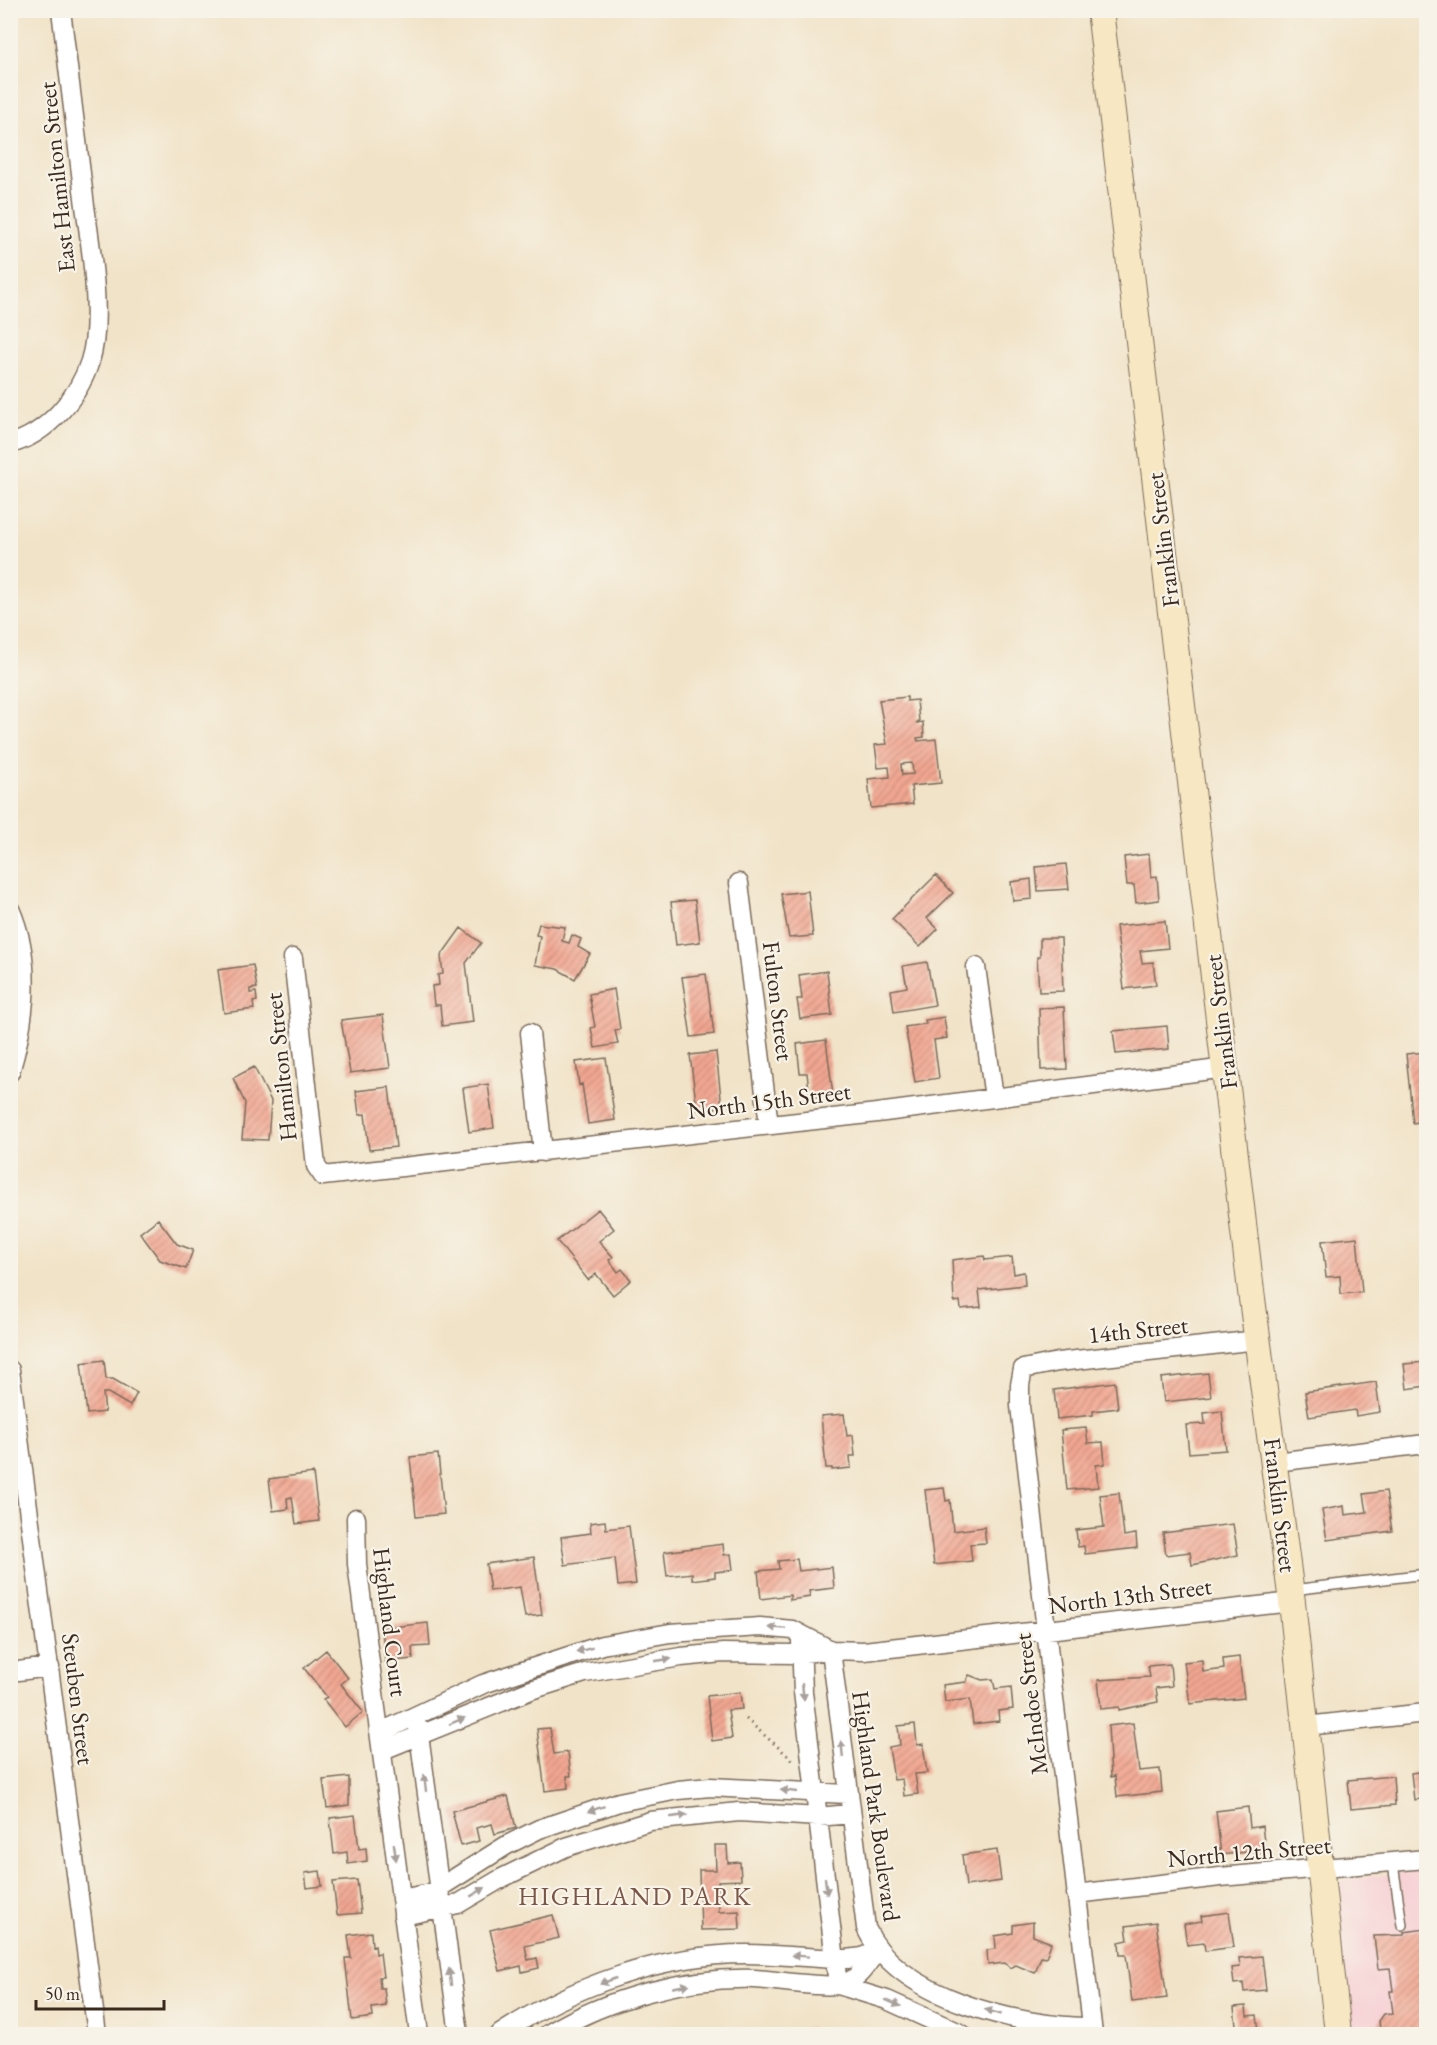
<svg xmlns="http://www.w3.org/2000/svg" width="1437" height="2045" font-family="'EB Garamond',serif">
<defs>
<pattern id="building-hatch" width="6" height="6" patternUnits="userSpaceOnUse" patternTransform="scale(1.5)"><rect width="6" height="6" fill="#f2a792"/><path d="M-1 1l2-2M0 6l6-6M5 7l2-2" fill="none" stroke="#c58877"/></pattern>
</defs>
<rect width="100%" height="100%" fill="#f7f3e8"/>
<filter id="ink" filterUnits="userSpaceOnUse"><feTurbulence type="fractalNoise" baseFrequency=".0167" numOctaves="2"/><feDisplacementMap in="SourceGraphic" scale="12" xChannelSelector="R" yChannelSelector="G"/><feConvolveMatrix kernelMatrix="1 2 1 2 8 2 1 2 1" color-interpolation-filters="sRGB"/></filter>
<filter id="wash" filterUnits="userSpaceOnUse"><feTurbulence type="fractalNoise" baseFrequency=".008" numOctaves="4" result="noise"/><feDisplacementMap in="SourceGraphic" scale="24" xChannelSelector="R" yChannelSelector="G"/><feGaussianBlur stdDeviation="1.35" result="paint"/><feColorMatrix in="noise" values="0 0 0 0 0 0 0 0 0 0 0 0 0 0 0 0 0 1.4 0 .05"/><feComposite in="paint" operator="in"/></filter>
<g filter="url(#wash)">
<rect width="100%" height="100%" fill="#f1e3c8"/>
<!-- built -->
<path fill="#f7cfd4" d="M1426 1869V2034H1349L1335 1888 1344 1880Z"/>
<g id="blocks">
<!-- building -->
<path fill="url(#building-hatch)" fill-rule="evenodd" d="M907 697V701L917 700 919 721 916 723 923 722 924 737 917 738 918 741 936 739 941 783 911 786 913 804 871 808 868 779 890 777 889 767 878 768 875 745 887 744 879 700ZM912 763 913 774 902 775 901 764Z
M1149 854 1151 877 1157 876 1159 900 1136 903 1134 885H1127L1124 857Z
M1066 864 1069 889 1038 891 1036 867Z
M936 875 953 893 927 918 938 929 920 947 892 919Z
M1031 879 1032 899 1013 901 1011 882Z
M808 891 813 936 789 938 781 894Z
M695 900 700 942 676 945 671 902Z
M1165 921 1168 948 1140 951 1142 963 1153 962 1156 985 1124 989 1116 926Z
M539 924 565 927 562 941 569 943 572 935 581 939 578 947 590 954 575 979 557 969 535 965 540 936 536 935Z
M461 928 481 943 466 963 473 1022 442 1026 440 1005H434L432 986 439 985 438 975 443 974 441 956Z
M1040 938H1061L1063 991 1039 992 1037 957H1040Z
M927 962 935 1005 894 1012 891 990 907 987 903 966Z
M253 965 257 988 250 989V993L256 992 257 1001 253 1002 254 1009 224 1013 218 970Z
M827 971 832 1015 800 1019 797 999H802L799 975Z
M706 974 714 1034 691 1037 682 977Z
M614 989 620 1029 615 1030 618 1044 595 1048 591 1028 595 1027 589 994Z
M1064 1007 1067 1069 1041 1070 1039 1008Z
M383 1015 390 1068 350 1073 341 1020Z
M944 1017 947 1038 934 1040 939 1078 915 1082 905 1027 926 1024 925 1020Z
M1167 1026 1169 1049 1116 1054 1113 1031Z
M826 1040 833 1095 810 1098 807 1073H800L797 1044Z
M716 1052 722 1107 697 1110 690 1055Z
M1426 1052V1121L1413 1123 1406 1054Z
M606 1058 615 1120 588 1124 582 1084 579 1085 576 1062Z
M254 1067 271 1101 268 1140 242 1139 245 1103 233 1078Z
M488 1084 494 1128 469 1132 463 1088Z
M389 1087 396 1147 369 1150 365 1114 359 1115 356 1091Z
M598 1209 614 1229 599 1241 613 1257 609 1260 618 1272 622 1269 631 1280 613 1295 596 1274 588 1280 557 1241Z
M158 1219 177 1244 193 1250 186 1269 160 1260 140 1233Z
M1357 1237 1362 1292 1341 1294 1340 1276 1326 1277 1322 1241Z
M984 1256 985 1260 1012 1257 1014 1274 1024 1272 1025 1285 979 1290 981 1307 961 1309 960 1301 954 1302 952 1260Z
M104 1360 106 1379H113L137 1393 130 1406 108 1393H103L105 1412 87 1414 81 1363Z
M1426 1362V1386L1407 1389 1404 1364Z
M1208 1373 1211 1397 1164 1402 1161 1378Z
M1115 1382 1118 1408 1093 1411V1415L1057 1419 1054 1390Z
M1376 1382 1380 1412 1356 1416 1355 1410 1309 1417 1305 1392Z
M1222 1411 1226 1450 1189 1453 1186 1425 1205 1424 1204 1413Z
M844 1414 847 1436 853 1435 855 1456H850L851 1468 832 1470V1468H826L821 1416Z
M1086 1428 1088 1443 1103 1442 1105 1464 1096 1465 1098 1487 1067 1490 1061 1430Z
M438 1454 444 1514 416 1517 410 1457Z
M313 1473 319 1521 296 1524 292 1497 287 1498 288 1509 273 1511 269 1479Z
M944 1488 946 1501 950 1500 953 1531 984 1527 986 1543 970 1544 972 1561 934 1565 925 1490Z
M1386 1491 1392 1531 1327 1540 1322 1510 1344 1506 1345 1515 1367 1512 1364 1494Z
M1119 1493 1124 1536 1136 1534 1137 1548 1085 1554 1084 1546 1078 1547 1076 1530 1104 1527 1100 1495Z
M1426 1511V1538H1425L1422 1512Z
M605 1521 606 1529 629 1526 636 1584 618 1586 615 1558 565 1565 561 1537 591 1533 590 1523Z
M1233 1524 1238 1555 1192 1565 1190 1552 1166 1555 1163 1533Z
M723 1544 724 1555 731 1554 733 1570 715 1572V1577L692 1580V1573L667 1576 664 1552Z
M534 1557 542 1615 525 1617 520 1587 490 1591 486 1564Z
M797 1559 799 1571 832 1567 834 1588 809 1591 810 1597 790 1600V1595L761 1599 758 1571 779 1569 778 1561Z
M428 1623 430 1646 412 1647 413 1659 385 1662 382 1628Z
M326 1650 348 1678 341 1684 363 1712 345 1727 323 1699 327 1697 304 1668Z
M1239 1657 1244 1698 1190 1704 1184 1662 1202 1660 1203 1672 1224 1669 1223 1659Z
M1170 1664 1172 1686 1156 1688 1158 1702 1119 1710V1707L1101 1709 1098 1680 1150 1677 1148 1666Z
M969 1675 982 1680 993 1679 995 1689 1011 1687 1013 1709 998 1711 999 1721 973 1724 970 1699 945 1702 943 1685 966 1682Z
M740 1692 742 1709 728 1710 732 1738 712 1741 707 1696Z
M1133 1723 1139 1771 1160 1769 1162 1792 1117 1797 1115 1776 1111 1777 1108 1726Z
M915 1724 917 1745 923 1744 927 1773 915 1774 918 1794 904 1796 902 1779 894 1780 889 1747 900 1745 898 1726Z
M550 1728 554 1754 568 1752 571 1776H567L568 1788 545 1791 537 1729Z
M1426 1771V1798L1414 1800 1411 1773Z
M1393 1776 1395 1805 1351 1809 1348 1780Z
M349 1777V1805L327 1808 323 1780Z
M508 1796 516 1828 495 1834 492 1824 476 1828 479 1841 461 1846 452 1811Z
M1248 1807 1250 1828 1262 1826 1265 1850 1221 1855 1216 1811Z
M355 1815 359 1849 366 1848 367 1861 348 1864 347 1852 334 1854 330 1818Z
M715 1845H727L728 1863 740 1862 741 1880 718 1881 719 1912 739 1911 740 1929 701 1930 699 1870H716Z
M997 1850 1001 1881 966 1886 962 1855Z
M320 1871 322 1886 307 1888 305 1873Z
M357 1880 361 1913 337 1915 333 1882Z
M1229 1912 1234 1947 1205 1951 1204 1943 1187 1945 1184 1924 1202 1921 1201 1916Z
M553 1915 559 1938 525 1946 528 1960 537 1958 539 1968 522 1972 521 1966 500 1971 490 1930Z
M1033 1922V1936L1051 1943 1046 1958 1041 1957 1035 1973 1016 1965 1010 1968 1005 1963 988 1965 987 1950 996 1949 995 1936 1013 1933V1925Z
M1156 1922 1167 1998 1132 2002 1126 1955H1120L1119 1942 1128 1940 1126 1926Z
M1426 1929V2034H1415L1414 2031 1384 2034 1380 2029 1379 2021 1384 2014 1393 2013 1390 1991H1393L1390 1968 1378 1969 1374 1936 1404 1935V1932Z
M371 1932 372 1946 375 1945 376 1954 380 1953 383 1977H379L380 1988H384L386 2006 372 2008 373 2017 352 2020 345 1958H351L348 1935Z
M1262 1956 1266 1990 1244 1992 1243 1983 1234 1984 1232 1968 1240 1967 1239 1958Z
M1246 2006 1247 2016 1257 2015 1259 2031H1262V2034H1237L1234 2007Z
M811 2028V2031L821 2030 822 2034H797L796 2030Z"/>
</g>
</g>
<g filter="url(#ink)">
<use href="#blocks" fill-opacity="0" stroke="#7b6b5a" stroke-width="1.5"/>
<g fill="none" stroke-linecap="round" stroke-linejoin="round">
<defs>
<path id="lane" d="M1292 1590 1426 1574
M1393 1864 1402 1925"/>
<path id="street" d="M10 444C47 434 79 397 90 361 103 321 91 249 85 206 77 141 69 76 61 10
M739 883 769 1125
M10 909C33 961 26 1019 10 1072
M293 958 316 1166 323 1176 877 1113 1226 1068
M976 967 994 1098
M530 1033 543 1152
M10 1370 97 2034
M1275 1462 1426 1444
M356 1518 357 1564 419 2034
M801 1641 803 1692 838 1985 887 2000 962 2034
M10 1672 50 1667
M1306 1726 1426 1713
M418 1727 459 2034
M381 1732 483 1684 602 1645 670 1633 760 1627 793 1630 831 1650 866 1928C898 1999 1022 2027 1092 2027
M383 1750 531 1690 585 1673 681 1657 723 1653 795 1654 831 1650 864 1651 1292 1602
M1076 1894 1220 1877 1426 1859
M401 1899 431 1893 507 1845 539 1829 619 1802 678 1790 710 1787 847 1794
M403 1916 458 1904 502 1878 566 1847 650 1821 739 1812 818 1817 850 1814
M500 2034C571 1987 660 1954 746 1954 780 1954 814 1959 847 1959L863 1957 877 1949
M548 2034C608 1998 684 1977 755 1979 775 1980 826 1989 842 1984 859 1980 868 1963 877 1950
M1093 2034 1020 1406V1385L1023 1369 1058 1362 1258 1340"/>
<path id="secondary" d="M1100 10 1251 1291 1292 1602 1338 2034"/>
</defs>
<!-- lane casing -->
<use href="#lane" stroke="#7b6b5a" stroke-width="12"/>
<!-- street casing -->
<use href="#street" stroke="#7b6b5a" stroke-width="21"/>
<!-- secondary casing -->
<use href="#secondary" stroke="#7b6b5a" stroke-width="28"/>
<!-- path -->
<path stroke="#7b6b5a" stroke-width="3" stroke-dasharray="1.5 4.5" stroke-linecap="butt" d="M746 1719 795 1762"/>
<!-- lane -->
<use href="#lane" stroke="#fff" stroke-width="9"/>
<!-- street -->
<use href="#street" stroke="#fff" stroke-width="18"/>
<!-- secondary -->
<use href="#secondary" stroke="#f7e8c3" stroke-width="26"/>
</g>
<!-- one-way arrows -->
<defs><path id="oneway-solid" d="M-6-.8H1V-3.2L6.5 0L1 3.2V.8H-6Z" transform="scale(1.5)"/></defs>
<g fill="#a79f9a">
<use href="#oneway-solid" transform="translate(777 1628) rotate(-176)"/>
<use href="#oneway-solid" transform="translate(584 1650) rotate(165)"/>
<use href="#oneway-solid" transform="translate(663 1660) rotate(-8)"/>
<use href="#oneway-solid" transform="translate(803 1692) rotate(84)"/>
<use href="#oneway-solid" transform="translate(457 1721) rotate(-23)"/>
<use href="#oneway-solid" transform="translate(842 1749) rotate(-96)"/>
<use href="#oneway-solid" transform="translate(425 1783) rotate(-97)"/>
<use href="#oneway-solid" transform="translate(789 1791) rotate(-174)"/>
<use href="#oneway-solid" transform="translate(596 1809) rotate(162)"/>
<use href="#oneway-solid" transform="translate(679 1816) rotate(-8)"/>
<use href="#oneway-solid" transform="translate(395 1852) rotate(82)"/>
<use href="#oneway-solid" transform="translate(826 1886) rotate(83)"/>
<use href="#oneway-solid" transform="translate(478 1892) rotate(-31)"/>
<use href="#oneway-solid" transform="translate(800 1956) rotate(-176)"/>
<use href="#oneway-solid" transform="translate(450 1977) rotate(-98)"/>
<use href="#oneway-solid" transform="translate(608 1981) rotate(159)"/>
<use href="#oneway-solid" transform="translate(681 1986) rotate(-11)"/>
<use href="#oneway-solid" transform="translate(893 2003) rotate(23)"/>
<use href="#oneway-solid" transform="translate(993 2012) rotate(-164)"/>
</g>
</g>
<g text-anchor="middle" stroke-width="4.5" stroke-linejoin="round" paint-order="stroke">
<!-- street labels -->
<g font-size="24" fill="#3b2a1e" stroke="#f7f3e8">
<text transform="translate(57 177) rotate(-96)" y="8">East Hamilton Street</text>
<text transform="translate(1163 540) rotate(-97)" y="8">Franklin Street</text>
<text transform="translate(778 1001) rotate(83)" y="8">Fulton Street</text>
<text transform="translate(1221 1022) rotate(-97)" y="8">Franklin Street</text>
<text transform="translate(281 1067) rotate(-96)" y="8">Hamilton Street</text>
<text transform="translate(769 1101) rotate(-7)" y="8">North 15th Street</text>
<text transform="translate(1138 1330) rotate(-6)" y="8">14th Street</text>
<text transform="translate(1280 1505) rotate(83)" y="8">Franklin Street</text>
<text transform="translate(1130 1596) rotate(-7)" y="8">North 13th Street</text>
<text transform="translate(390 1622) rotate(83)" y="8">Highland Court</text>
<text transform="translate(78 1699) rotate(83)" y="8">Steuben Street</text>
<text transform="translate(1031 1704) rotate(-97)" y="8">McIndoe Street</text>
<text transform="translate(876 1806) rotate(82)" y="8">Highland Park Boulevard</text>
<text transform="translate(1249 1852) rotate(-5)" y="8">North 12th Street</text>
</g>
<!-- neighbourhood labels -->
<g font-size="26" letter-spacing="1.5" fill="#7b5647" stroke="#f7f3e8">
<text x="635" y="1905">HIGHLAND PARK</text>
</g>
</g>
<!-- margin -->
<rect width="1437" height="2045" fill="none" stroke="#f7f3e8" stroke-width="36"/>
<!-- scale -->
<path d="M36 2000v9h128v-9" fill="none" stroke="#3b2a1e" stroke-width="3"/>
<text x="45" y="2000" font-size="18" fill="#3b2a1e" stroke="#f7f3e8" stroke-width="4.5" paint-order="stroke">50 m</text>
</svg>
